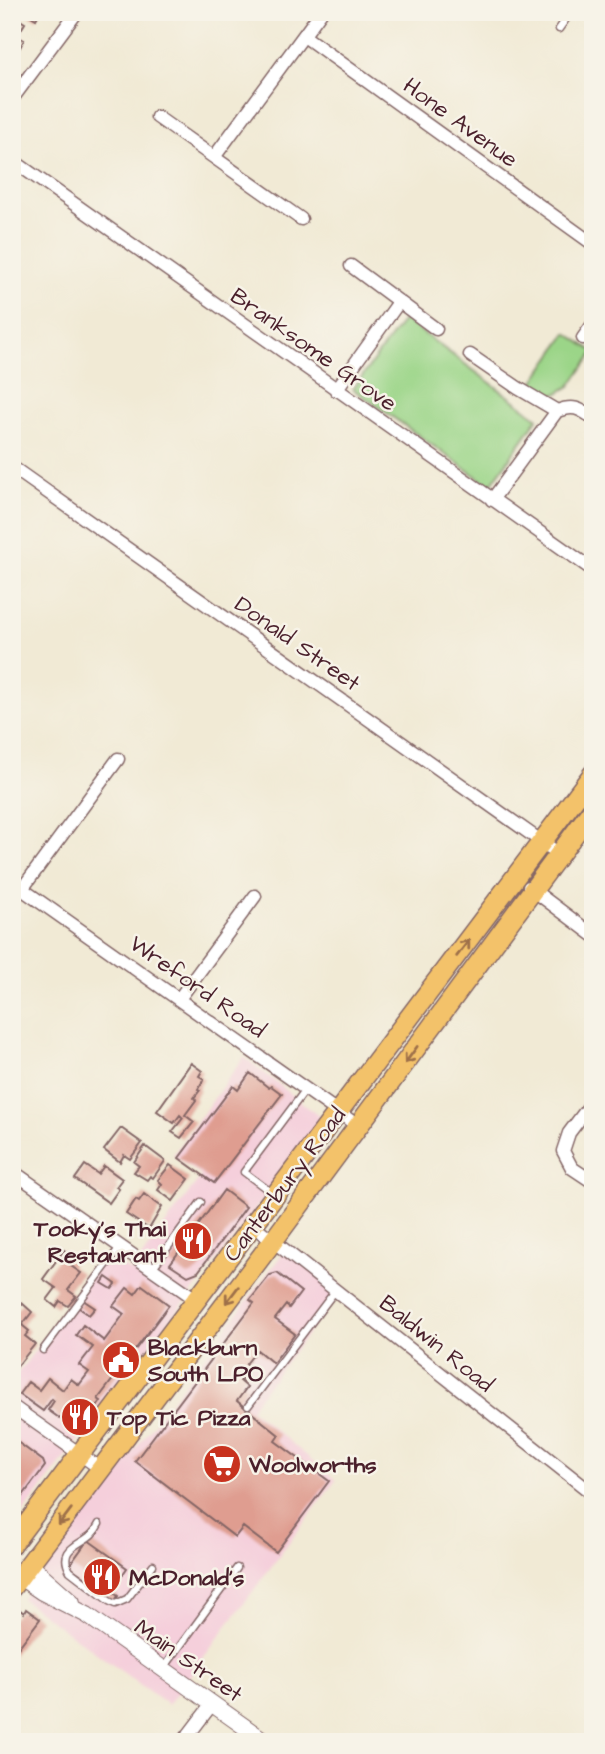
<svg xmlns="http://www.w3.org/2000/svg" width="605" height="1754" font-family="'Architects Daughter',sans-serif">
<rect width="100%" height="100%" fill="#f7f3e8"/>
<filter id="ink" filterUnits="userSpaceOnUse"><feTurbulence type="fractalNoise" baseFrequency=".0143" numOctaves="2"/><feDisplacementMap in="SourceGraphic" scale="14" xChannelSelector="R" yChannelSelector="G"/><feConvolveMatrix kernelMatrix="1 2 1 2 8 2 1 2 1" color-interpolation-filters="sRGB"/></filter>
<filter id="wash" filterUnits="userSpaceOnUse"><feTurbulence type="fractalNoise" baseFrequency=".00686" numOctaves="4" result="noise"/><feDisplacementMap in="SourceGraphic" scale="28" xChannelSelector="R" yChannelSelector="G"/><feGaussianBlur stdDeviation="1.57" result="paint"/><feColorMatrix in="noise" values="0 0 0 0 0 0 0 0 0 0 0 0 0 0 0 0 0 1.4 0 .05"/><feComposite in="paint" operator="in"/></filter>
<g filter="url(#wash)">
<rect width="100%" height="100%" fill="#f1ead5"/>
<!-- built -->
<path fill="#f5cfdb" d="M244 1057 324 1120 12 1527V1381L107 1254 131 1272 201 1176 173 1155Z
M289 1245 343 1287 250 1409 336 1480 168 1705 22 1599Z"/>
<!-- green -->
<path fill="#9bd588" stroke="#727a5a" stroke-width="2" d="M404 319 538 418 490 486 353 389Z
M567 333 593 351V354L570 386 551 397 530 387Z"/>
<g id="blocks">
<!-- building -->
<path fill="#df9d90" d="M25 12H40L36 19Z
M12 15 25 23 17 36 24 40 18 51 12 47Z
M191 1063 202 1071 199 1076 204 1079 198 1089 200 1090 194 1098 196 1100 185 1115 194 1122 181 1138 172 1132 183 1118 180 1115 174 1123 157 1111Z
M250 1073 269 1088 271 1086 282 1094 214 1183 179 1158 233 1086 238 1090Z
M121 1128 142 1143 130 1159 124 1155 120 1162 104 1150Z
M145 1146 165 1161 153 1178 150 1176 147 1180 134 1172 139 1166 134 1162Z
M85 1165 98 1174 104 1166 122 1179 116 1187 119 1189 109 1203 75 1179Z
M170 1165 189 1179 173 1201 158 1190 162 1184 158 1180Z
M224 1190 246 1207 198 1272 188 1276 170 1264Z
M144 1194 162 1207 149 1229 126 1214 136 1199 139 1201Z
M64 1250 71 1256 68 1260 73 1263 71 1266 81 1273 68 1290 76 1296 68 1306 60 1301 56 1307 47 1300 56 1288 43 1279Z
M277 1273 301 1292 289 1308 286 1305 275 1319 295 1334 273 1363 257 1350 246 1364 251 1368 240 1381 247 1387 237 1401 279 1435 275 1441 329 1481 276 1552 243 1527 235 1537 135 1461 254 1303 250 1300 270 1275Z
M106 1277 116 1284 112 1289 102 1283Z
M142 1285 169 1305 98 1399 101 1401 85 1424 76 1430 48 1410 54 1401 52 1399 43 1411 19 1394 28 1382 39 1390 48 1378 63 1390 71 1379 79 1385 89 1372 79 1365 93 1347 76 1335 83 1325 104 1341 124 1314 113 1306 127 1288 135 1294Z
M83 1300 95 1308 89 1315 78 1307Z
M22 1303 32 1312 22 1325 29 1331 25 1336 35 1344 15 1369 12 1366V1329L18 1322 12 1316Z
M12 1438 43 1461 45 1466 12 1510Z
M88 1540 127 1568 111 1591 118 1596 114 1602 107 1597 109 1595 96 1589 97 1586 69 1566Z
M26 1609 40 1619 12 1656V1620L20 1610 24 1613Z"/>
</g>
</g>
<g filter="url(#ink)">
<use href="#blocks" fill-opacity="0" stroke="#846666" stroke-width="2"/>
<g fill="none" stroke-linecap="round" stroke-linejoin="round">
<defs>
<path id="service" d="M559 29 571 12
M272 1193 244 1172 306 1089
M152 1269 201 1202
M43 1350 120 1247
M248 1406 335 1291
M99 1524C97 1528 95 1531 92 1534 81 1545 57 1548 70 1571L109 1601 115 1604 127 1599 153 1565
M164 1668 237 1568"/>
<path id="minor" d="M304 36 593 244
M12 99 77 12
M157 117 301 219
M215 156 321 12
M12 160 593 570
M351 266 436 329
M583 338 593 324
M470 355 518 388 557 411
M336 390 399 302
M12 467 559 854
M492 500 557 411C573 405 579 408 593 418
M12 882 358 1126
M529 887 593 935
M22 889 118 759
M179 999 255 896
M593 1101 569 1133 563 1151 572 1168 593 1182
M12 1171 197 1300
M253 1225 593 1494
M12 1406 101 1469
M183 1742 212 1704"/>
<path id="tertiary" d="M29 1564 72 1602
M20 1577 42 1592 87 1615 266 1742"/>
<path id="primary" d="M12 1544 593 774
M12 1587 273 1241 593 809"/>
</defs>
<!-- service casing -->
<use href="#service" stroke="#846666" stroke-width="9"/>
<!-- minor casing -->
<use href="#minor" stroke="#846666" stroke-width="15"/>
<!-- tertiary casing -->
<use href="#tertiary" stroke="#846666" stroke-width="18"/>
<!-- primary casing -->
<use href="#primary" stroke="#846666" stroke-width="22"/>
<!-- service -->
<use href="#service" stroke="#fff" stroke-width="6"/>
<!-- minor -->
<use href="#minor" stroke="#fff" stroke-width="12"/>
<!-- tertiary -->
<use href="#tertiary" stroke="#fff" stroke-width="16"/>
<!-- primary -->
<use href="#primary" stroke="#f3c26a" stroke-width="19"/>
</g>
<!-- one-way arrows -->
<defs><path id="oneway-shaft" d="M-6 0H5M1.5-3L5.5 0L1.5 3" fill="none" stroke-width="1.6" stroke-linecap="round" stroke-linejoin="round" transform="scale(1.75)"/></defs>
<g stroke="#9e704a">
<use href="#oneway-shaft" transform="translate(463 948) rotate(-53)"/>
<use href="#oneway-shaft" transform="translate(411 1055) rotate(126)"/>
<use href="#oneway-shaft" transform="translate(232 1295) rotate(127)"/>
<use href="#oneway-shaft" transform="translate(65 1517) rotate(127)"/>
</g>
</g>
<!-- icons -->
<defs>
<symbol id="restaurant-disc" viewBox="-11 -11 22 22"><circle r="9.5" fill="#c8321e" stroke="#f7f3e8"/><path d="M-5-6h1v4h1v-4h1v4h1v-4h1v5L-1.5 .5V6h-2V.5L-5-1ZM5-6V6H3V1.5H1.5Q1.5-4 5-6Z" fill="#fff"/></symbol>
<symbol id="civic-disc" viewBox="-11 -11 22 22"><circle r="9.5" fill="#c8321e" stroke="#f7f3e8"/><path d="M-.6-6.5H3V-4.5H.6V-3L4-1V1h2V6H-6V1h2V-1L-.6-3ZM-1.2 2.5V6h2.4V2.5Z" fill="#fff"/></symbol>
<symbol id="supermarket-disc" viewBox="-11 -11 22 22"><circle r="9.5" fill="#c8321e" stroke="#f7f3e8"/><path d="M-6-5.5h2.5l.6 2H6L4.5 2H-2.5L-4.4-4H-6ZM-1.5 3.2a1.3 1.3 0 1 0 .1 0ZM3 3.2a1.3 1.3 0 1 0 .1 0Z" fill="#fff"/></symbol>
</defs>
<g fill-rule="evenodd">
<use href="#restaurant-disc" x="171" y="1219" width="44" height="44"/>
<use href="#civic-disc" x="99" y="1338" width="44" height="44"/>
<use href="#restaurant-disc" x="58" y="1395" width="44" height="44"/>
<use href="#supermarket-disc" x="200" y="1442" width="44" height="44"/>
<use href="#restaurant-disc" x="80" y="1555" width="44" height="44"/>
</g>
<g text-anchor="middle" stroke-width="5" stroke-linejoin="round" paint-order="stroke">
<!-- street labels -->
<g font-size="23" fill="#4a1f2b" stroke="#f7f3e8">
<text transform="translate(461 122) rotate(36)" y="8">Hone Avenue</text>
<text transform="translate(314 349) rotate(35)" y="8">Branksome Grove</text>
<text transform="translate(298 643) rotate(35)" y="8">Donald Street</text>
<text transform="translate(198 986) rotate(35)" y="8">Wreford Road</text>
<text transform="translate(284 1184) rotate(-53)" y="8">Canterbury Road</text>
<text transform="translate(437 1343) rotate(39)" y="8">Baldwin Road</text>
<text transform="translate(189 1660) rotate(35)" y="8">Main Street</text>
</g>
<!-- poi labels -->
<g font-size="23" font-weight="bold" fill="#4a1f2b" stroke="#f7f3e8" text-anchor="start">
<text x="166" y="1236" text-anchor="end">Tooky's Thai<tspan x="166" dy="26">Restaurant</tspan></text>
<text x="148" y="1355">Blackburn<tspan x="148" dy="26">South LPO</tspan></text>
<text x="107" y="1425">Top Tic Pizza</text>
<text x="249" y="1472">Woolworths</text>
<text x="129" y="1585">McDonald's</text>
</g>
</g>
<!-- margin -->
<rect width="605" height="1754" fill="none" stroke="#f7f3e8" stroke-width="42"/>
</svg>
